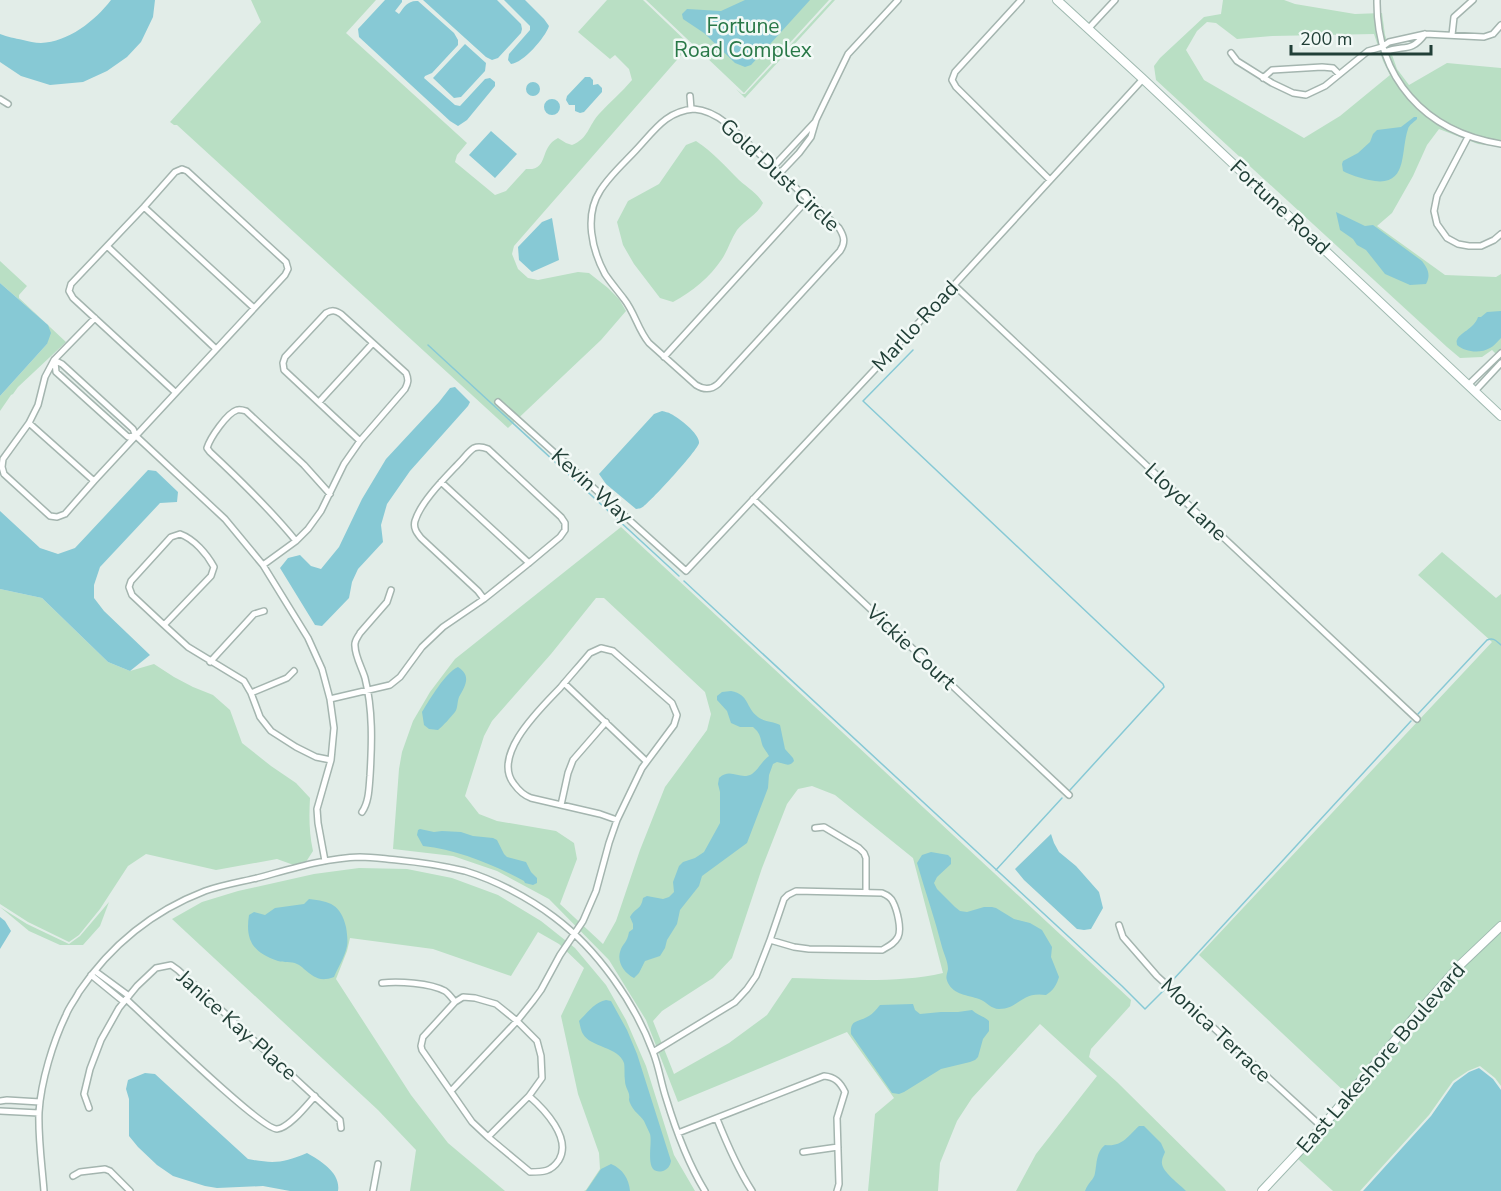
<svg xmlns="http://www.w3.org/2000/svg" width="1501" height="1191" font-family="'Nunito Sans',sans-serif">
<rect width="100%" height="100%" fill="#e2ede8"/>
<!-- green -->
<path fill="#b9dfc4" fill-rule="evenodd" d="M251 0H376L346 33 467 143 457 155 455 162 495 195 506 191 526 169C550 171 538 148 558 138L566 143 572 145C589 138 588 126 599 114 610 102 622 92 632 80L629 69 615 55 610 59 578 32 607 0H643L690 45 514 246 512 254 518 269 528 278 538 280 578 272 589 273 608 288 619 299 626 311 601 340 508 428 177 125H174L170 122 261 22Z
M646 0H829L744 93Z
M832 0H835L745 98 736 89 742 94H745Z
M1223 0H1284L1295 4 1355 14 1382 13 1385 35 1397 69 1409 85 1447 63 1501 68V147L1478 144 1439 129 1427 145 1413 176 1392 213 1377 226 1445 275 1496 277 1501 274V359L1492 350 1482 357 1460 358 1447 347 1156 80 1154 66 1160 58 1204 17 1221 14ZM1207 22 1216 23 1237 39 1272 36 1374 34 1383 61 1390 75 1340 116 1304 138 1204 80 1186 50 1197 31Z
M696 141C714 153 724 165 739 180 748 188 757 193 763 203 757 215 745 220 737 230 731 239 728 250 722 259 710 277 692 292 673 302L660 298 634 264 623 245 617 222 628 201 659 184 686 145Z
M0 261 27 286 19 295V298L66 342 18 387 13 394 11 395 0 411V396L47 344 48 325 0 283Z
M621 527 1131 1000 1130 1006 1091 1049 1089 1057 1117 1082 1224 1188 1226 1191H1016L1036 1154 1097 1076 1040 1024 972 1098 957 1121 940 1163 938 1191H868L875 1114 894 1098 847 1032 678 1102 646 1020 609 960 549 899 497 871 453 856 393 849 399 769 402 752 413 721 430 692 455 659ZM596 598H604L705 692 711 714 707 730 665 787 640 850 616 921 603 944 560 904 577 859 574 843 556 831 497 821 479 814 465 796 484 736 492 721 551 654ZM812 786 835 795 913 858 943 973C895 984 841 979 792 978L767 1015 729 1043 674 1074 653 1021 662 1011 713 978 732 958 762 868 787 804 798 789Z
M1442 552 1496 598 1501 594V922L1347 1094 1199 955 1492 642 1418 575Z
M0 589 42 598 108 662 130 671 154 664 174 677 193 687 213 695 230 710 242 743 271 766 296 783 310 798C309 816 309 833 313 851L302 868 277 859 216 870 146 854 128 866 100 909 79 935 69 942 28 922 0 904Z
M359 868 407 869 452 878 498 895 541 921 575 948 606 985 626 1020 646 1066 674 1155 695 1191H584L586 1190 600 1169 599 1153 578 1094 561 1016 584 968 559 944 538 932 511 976 433 949 350 938 347 951 336 979 411 1095 448 1143 505 1191H410L416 1150 378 1110 172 919 202 902 238 891 314 874Z
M109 902 100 926 83 945H60L29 931 0 907 27 924 69 944 80 936Z
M1501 929V1086L1495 1078 1480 1066 1468 1071 1453 1081 1429 1115 1360 1191H1333L1298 1159 1463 966Z"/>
<!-- water -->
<path fill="#87c9d5" d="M111 0H155L153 17 141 42 127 57 107 71 83 82 50 85 21 76 0 62V34C8 37 14 38 23 40 28 41 35 43 41 43 68 42 95 21 111 0Z
M385 0H402V2L395 11 399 14C404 7 408 0 418 1L454 33 458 40V45L432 73 425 76 424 78 455 105 460 106 485 79 490 78 495 82V86L467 120 458 126 450 121 359 37 358 29Z
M423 0H497L521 24 522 29 521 33 498 58 492 60 486 57Z
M504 0H525L544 19 549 26C545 38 523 63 511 64L508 60 509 54 530 30V26Z
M745 0H810L751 65 745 67 735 63 704 33 683 19 682 14 687 9 721 11Z
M465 44 486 63 485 71 461 97 454 98 433 78Z
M585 77H590L593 80V85L598 84 602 88V92L584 112 580 113 575 111V105H569L566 100 567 96Z
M526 89a7 7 0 1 1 14 0a7 7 0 1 1-14 0Z
M544 107a8 8 0 1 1 16 0a8 8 0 1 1-16 0Z
M1414 117H1417V119C1414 122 1409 125 1408 129 1400 152 1409 189 1369 180 1360 178 1350 175 1343 171L1342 164 1343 161 1358 153 1370 142 1373 134 1377 130 1401 127Z
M491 131 517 154 495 178 469 155Z
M1336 212 1365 226 1373 225 1422 261C1428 269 1431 275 1426 284L1410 285 1385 274 1366 250 1357 245 1353 239 1340 230Z
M552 218 559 260 532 272 519 260 518 247 542 222Z
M0 283 48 325 51 333 47 344 0 396Z
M1501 311V338C1497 342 1494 346 1490 348 1480 354 1465 352 1457 345 1457 343 1456 341 1457 340 1459 333 1474 329 1478 317H1481L1487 312Z
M455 387 470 402 468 406 410 471 387 504 381 525 383 542 358 569 352 582 349 598 322 626 315 625 280 568 288 558 300 555 311 566 321 569 339 547 362 499 386 459 439 402 450 388Z
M662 411C665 412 668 412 671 414 679 418 700 434 699 443 698 450 652 500 644 506 640 509 641 508 636 509L606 484 599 474 654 414Z
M148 470 156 471 178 492 177 502 160 503 100 567 94 585V598L104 611 150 655 130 671 108 662 42 598 0 589V511L40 548 58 554 75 548Z
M458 667C472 676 465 686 459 697 457 702 458 708 455 712 451 717 443 726 438 730L429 729 424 725 422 712C430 699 445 673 458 667Z
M731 691C750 695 745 707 758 717 764 722 773 721 780 725L785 749 793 758 794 761C789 768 784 763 777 762L773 764 769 775 768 788 747 843 702 876 699 886 680 910 677 924 667 940 665 948 660 956 645 961 639 973 634 978C623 972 616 961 621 949 624 942 627 943 629 932L633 929V924L630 917C636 907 641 910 643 898L647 896 663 899 669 897 674 892 673 882 679 866 683 862 695 858 704 852 720 823V792L718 784 719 778C731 767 740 781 752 774 758 770 762 761 769 756 767 752 763 748 762 744 760 736 760 733 753 727H740L731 723 727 711 717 700V696L722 692Z
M420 829 434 832 442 831 461 832 473 836 493 838 497 840 504 854 507 857 526 862 531 872 537 878V883L533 885 525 883 524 881C492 864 458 850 423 846L417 835 418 830Z
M1051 834 1054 843 1059 852 1076 866 1099 892 1103 908 1091 929 1084 930 1077 929 1024 880 1015 869Z
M931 852 948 855 951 858V864L937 877 934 883 937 889 955 907 960 911 967 912 984 907H992L996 908 1014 919 1030 923 1042 930 1052 947 1051 957 1059 977C1057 984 1053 991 1046 995 1021 991 1019 1009 999 1009 991 1009 987 1002 979 999 968 995 954 995 948 983 945 977 947 975 948 969 948 962 944 954 942 947 935 919 925 891 917 863L922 855Z
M309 899C330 901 341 905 346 927 347 933 348 941 347 946 345 957 338 967 334 977 320 982 315 978 304 969 302 967 300 965 297 964 291 961 284 963 278 961 253 953 245 940 249 915L254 912 265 915 275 908 304 904Z
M0 917 5 921 11 931 0 949Z
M606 1000 611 1001 627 1030 637 1054 671 1161C670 1166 668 1169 663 1171 643 1176 653 1145 650 1134 648 1130 646 1125 644 1121 640 1115 633 1111 630 1103 628 1097 630 1101 629 1094 628 1090 625 1086 625 1081 624 1075 625 1068 624 1063 619 1047 590 1047 583 1034 581 1031 580 1025 579 1021 587 1013 595 1002 606 1000Z
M913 1004 915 1010 920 1014 941 1012H958L972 1010C977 1015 984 1016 989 1021V1031L983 1039 978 1057 975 1060 970 1062 941 1069 904 1092 899 1094 892 1093 851 1034C850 1021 856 1022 865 1018 872 1015 876 1010 880 1005Z
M1479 1068 1493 1079 1501 1090V1191H1363L1431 1116 1454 1083 1469 1072Z
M145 1073 155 1074 248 1159C274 1164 283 1163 307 1153 321 1161 341 1173 338 1191H290L263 1186 217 1188 205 1186 173 1176 157 1165 138 1147 129 1136V1099L126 1089 128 1080Z
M1139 1126H1144L1161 1143 1165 1152C1164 1155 1162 1158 1162 1161 1160 1171 1180 1184 1186 1191H1085C1088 1182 1094 1180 1095 1173 1097 1163 1096 1152 1105 1145 1122 1147 1127 1137 1139 1126Z
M611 1164C623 1169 629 1179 630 1191H586L601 1169Z"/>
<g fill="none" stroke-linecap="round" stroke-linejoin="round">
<!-- stream -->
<path stroke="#87c9d5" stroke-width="1.5" d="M428 345 679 576
M913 350 863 401 1163 684 1164 687 1070 790
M684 581 1122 986 1145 1009 1164 990
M1418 714 1487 640C1494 637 1496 641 1501 645
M996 870 1062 798
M1171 982 1411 721"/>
<defs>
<path id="street" d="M1021 0 955 72 952 80 956 87 1050 180
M1377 0C1376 78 1425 132 1501 144
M1088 29 1115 0
M1452 35 1454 17 1473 0
M1385 52C1404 44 1410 54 1425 34
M1231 53 1237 61 1272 83 1293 93 1306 95 1325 86 1368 51 1382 47 1389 42 1425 34 1484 37 1493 34 1501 25
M1263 78 1272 70 1322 67 1333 68 1339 74
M690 96 691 109
M0 99 8 104
M694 109C707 110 716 115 726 123L839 228C844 236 846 242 840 251L718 384C711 390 704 390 696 385L649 343C638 330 635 313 624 299 618 291 611 283 605 274 592 250 584 216 600 191 609 176 624 163 636 150 654 131 666 111 694 109Z
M1468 137 1437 196 1434 211 1437 224 1447 238 1458 244 1469 246H1481L1494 240 1501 234
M773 167 815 122
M780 173 799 153 811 137 816 120 848 54 898 0
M144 207 254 308
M107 246 216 349
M954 285 1417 719
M95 318 54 360 45 377 38 405 29 423 3 459 2 467 4 474 50 516 57 517 65 514 94 481 285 275 288 269 286 262 187 171 182 169 175 172 144 207 71 284 69 291 73 298 175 392
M664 357 808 199
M54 360 62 364 133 429 136 436 225 519 263 565 308 638 322 669 330 699 334 728 331 760 317 809 318 823 325 861
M55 362 56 372 128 437 134 436
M1468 385 1501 353
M1475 391 1501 363
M319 402 373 343
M498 402 686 571 954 285 1143 79
M29 423 94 481
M441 482 529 563
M753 499 1069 795
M180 534C194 539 207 554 214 567L211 576 164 625 132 595 129 587 131 581 171 537Z
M296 541C270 509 240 480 210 452L207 448C210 438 227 413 237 410 240 409 243 410 246 411L304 465 330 494
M263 565 296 541 308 529 321 511 344 464 360 441 405 389C408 383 409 380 406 373L341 314C335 310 332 310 326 313L285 357 283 363 284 370 360 441
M164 625 188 647 244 681 251 693 260 717 271 731 296 747 316 757 331 760
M210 662 254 614 264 611
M564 683 646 761
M251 693 287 678 294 671
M330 699 390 685 400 677 422 647 443 627 484 599 529 563 560 537 565 530V523L561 517 488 449C483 447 479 446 474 448 469 451 465 457 461 461 446 477 421 501 415 521 413 528 417 533 421 538L478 591 484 599
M561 805 568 773 573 760 606 722
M362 812C369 802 369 788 370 776 372 743 373 710 365 678 362 668 355 656 355 646 354 641 358 637 360 633L387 602 391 590
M815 828 824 827 859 848 864 853 866 858V891
M1119 925 1123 937 1157 976 1322 1127
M95 971 129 996
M91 975 124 1002
M382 983C398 981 430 983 445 991 448 993 452 998 455 1002
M126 999C146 1017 261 1130 277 1129 289 1128 307 1105 315 1096
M653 1052 735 1002 747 989 756 976 770 940 794 947 809 949 882 950C889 946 894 944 898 937 902 929 897 910 893 902 891 897 887 895 882 893L796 891 788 895 784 899 770 940
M451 1091 517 1021 533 1001 541 990 560 955 583 921 596 891 609 843 617 820 642 768 674 725 677 715 672 703 613 651 601 648 590 653C580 665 570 676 560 688 541 708 491 755 514 784 519 791 523 795 531 798L600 814 617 820
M0 1101 7 1100 40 1102
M89 1108 84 1094 90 1069 101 1040 119 1008 137 986 156 968 171 965 178 970 340 1120 341 1128
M0 1111 39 1113
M717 1119C727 1144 737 1168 752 1191
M678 1133 824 1076C835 1077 840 1082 845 1092L837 1118 839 1184 837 1191
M488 1137 529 1096 542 1078 541 1056 537 1041 517 1021 496 1004 475 998 463 997 455 1002 423 1037 421 1046 422 1050 472 1122 488 1137 530 1172C543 1172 551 1172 559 1160 572 1138 544 1109 529 1096
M803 1152 838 1147
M73 1176 80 1172 105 1169 110 1171 130 1191
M44 1191C42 1165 38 1138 39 1112 41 1081 53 1042 66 1015 69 1007 75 1000 79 992 110 946 153 911 205 891 222 885 240 882 257 878 291 869 325 858 360 857 372 857 385 859 397 860 419 862 444 866 465 871 495 880 529 898 554 917 597 949 635 1003 653 1052 659 1067 661 1083 666 1098 676 1131 687 1162 705 1191
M373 1191 378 1164"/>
<path id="secondary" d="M1057 0 1143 79 1501 416
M1262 1191 1322 1127 1423 1007 1461 964 1501 926"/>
</defs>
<!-- street casing -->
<use href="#street" stroke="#a4b5af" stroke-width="8"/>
<!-- secondary casing -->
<use href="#secondary" stroke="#9fb9b0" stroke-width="10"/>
<!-- street -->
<use href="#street" stroke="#fff" stroke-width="5"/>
<!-- secondary -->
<use href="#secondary" stroke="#fff" stroke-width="8"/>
</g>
<g text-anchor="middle" stroke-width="5" stroke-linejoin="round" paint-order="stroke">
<!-- park labels -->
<g font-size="21" fill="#287847" stroke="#f2f9f6">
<text x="743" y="33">Fortune<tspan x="743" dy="24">Road Complex</tspan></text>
</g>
<!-- street labels -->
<g font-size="21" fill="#213f37" stroke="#f2f9f6">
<text transform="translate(780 175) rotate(43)" y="7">Gold Dust Circle</text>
<text transform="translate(1280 207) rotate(43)" y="7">Fortune Road</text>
<text transform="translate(915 326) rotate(-47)" y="7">Marllo Road</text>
<text transform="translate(592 486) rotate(42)" y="7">Kevin Way</text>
<text transform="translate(1186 502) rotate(43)" y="7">Lloyd Lane</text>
<text transform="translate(911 647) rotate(43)" y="7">Vickie Court</text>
<text transform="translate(237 1025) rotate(42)" y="7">Janice Kay Place</text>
<text transform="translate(1216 1030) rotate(43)" y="7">Monica Terrace</text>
<text transform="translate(1381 1058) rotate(-49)" y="7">East Lakeshore Boulevard</text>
</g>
</g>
<!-- scale -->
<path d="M1291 45v9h140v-9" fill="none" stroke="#213f37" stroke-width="3"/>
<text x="1300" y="45" font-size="18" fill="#213f37" stroke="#f2f9f6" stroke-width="4.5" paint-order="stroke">200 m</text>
</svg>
